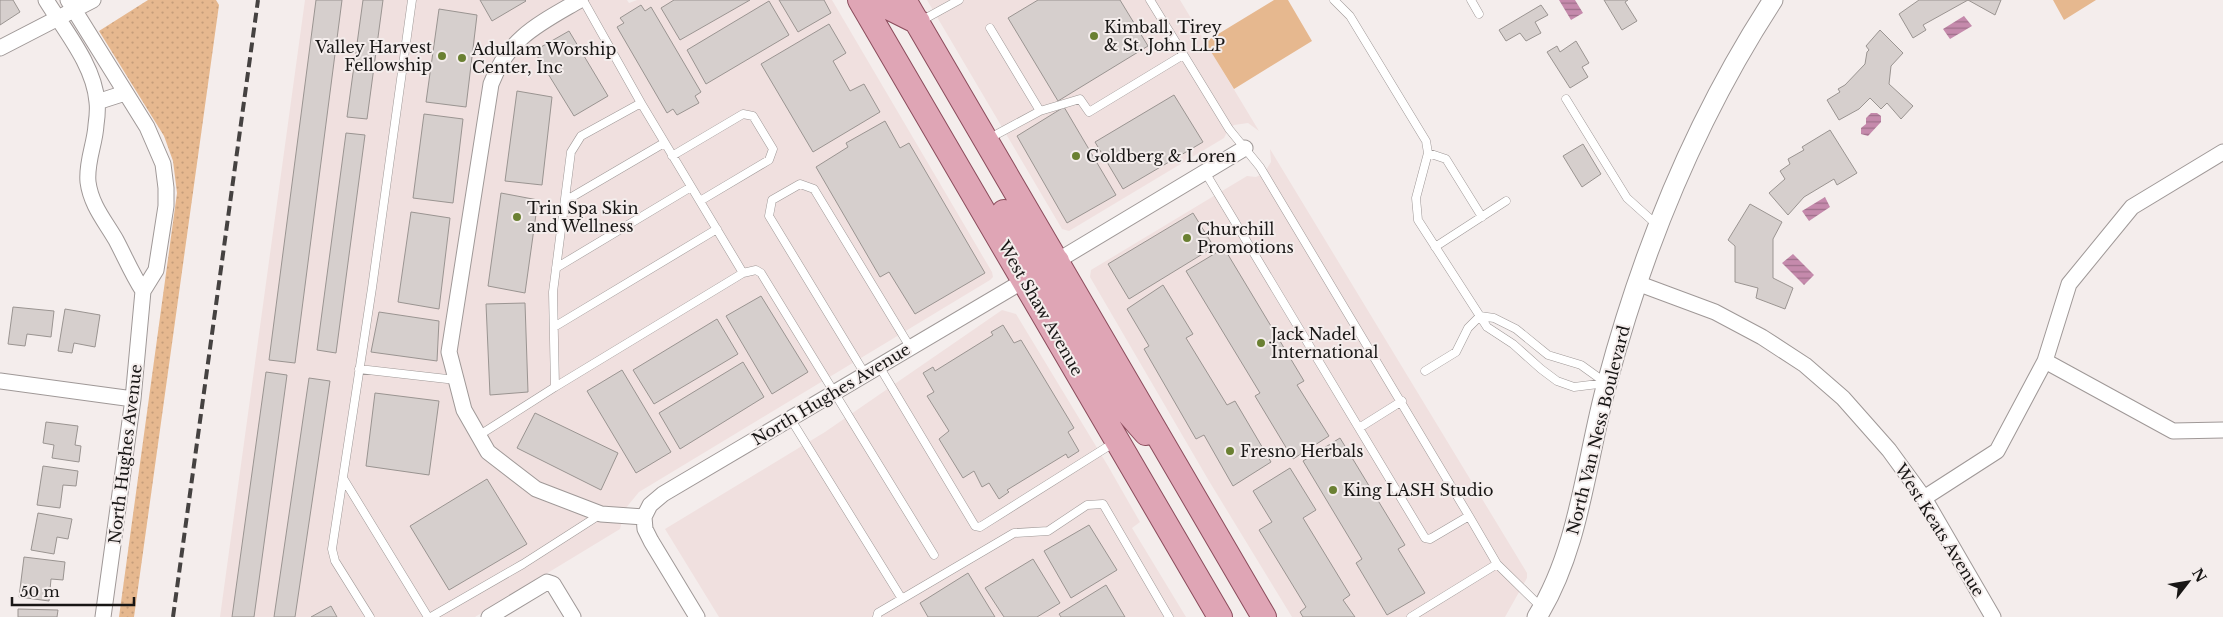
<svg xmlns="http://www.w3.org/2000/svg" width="2223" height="617" font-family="'Libre Baskerville',serif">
<defs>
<pattern id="grass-dots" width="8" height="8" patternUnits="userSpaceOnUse" patternTransform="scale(1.25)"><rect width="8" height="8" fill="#e6b88f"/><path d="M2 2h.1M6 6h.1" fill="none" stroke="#c59d7a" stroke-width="1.8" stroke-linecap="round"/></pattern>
<pattern id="water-rules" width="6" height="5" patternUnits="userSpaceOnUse" patternTransform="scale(1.25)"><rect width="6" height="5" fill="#c58aac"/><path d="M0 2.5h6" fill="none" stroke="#9f708b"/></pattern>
</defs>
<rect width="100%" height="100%" fill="#f4edec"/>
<!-- built -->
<path fill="#f0e0df" d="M305 0H627L629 3 637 0H832L992 272 993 277 990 280 639 492 625 509 620 529 475 617H220Z
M927 0H1180L1259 131 1248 123 1234 125 1228 130 1224 138 1069 231 1062 229Z
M1270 149 1527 573V578L1505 617H1292L1209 481 1090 277 1091 270 1247 176 1256 177 1264 173 1271 162Z
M1002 310 1016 314 1108 466 1140 522 1132 528 1186 617H719L665 529 825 432Z"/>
<!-- grass -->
<path fill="url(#grass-dots)" d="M148 0H216L219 5 134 617H119L177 193 173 161 164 136 99 31Z"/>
<!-- pitch -->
<path fill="#e6b88f" d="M1274 0H1288L1312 41 1234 89 1205 42Z
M2053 0H2096L2064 20Z"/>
<!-- water -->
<path fill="url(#water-rules)" d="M1559 0H1575L1583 13 1571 20Z
M1964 16 1972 26 1950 39 1943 29Z
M1871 113H1877L1881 116V122L1868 136 1861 134V128L1866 124V118Z
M1825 197 1830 207 1809 221 1802 211Z
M1793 254 1814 275 1804 285 1782 263Z"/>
<!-- building -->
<path fill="#d6cfcd" stroke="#9a9491" d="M0 0H13L20 12 0 25Z
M316 0H342L295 363 269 360Z
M363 0H383L367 119 347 117Z
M480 0H525L526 1 492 21Z
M674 0H750L680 40 661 8Z
M779 0H824L831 13 798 32Z
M1038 0H1120L1148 46 1058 101 1008 18Z
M1604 0H1628L1625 2 1637 21 1622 30Z
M1919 0H2001L1995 15 1968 0 1923 25 1926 30 1913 38 1899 14Z
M769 1 789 35 706 84 687 50Z
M641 5 645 11 651 7 701 92 695 96 699 103 677 115 673 109 667 113 617 27 624 23 620 18Z
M1541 5 1548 15 1535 22 1541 33 1526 41 1520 33 1506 41 1499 30Z
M439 9 477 15 466 107 426 102Z
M829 24 846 53 833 61 850 91 864 84 880 112 813 152 761 64Z
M1880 30 1903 53 1891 66 1889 84 1913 106 1901 119 1887 103 1881 109 1870 98 1859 109 1839 120 1827 100 1840 92 1838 89 1845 85 1865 64 1867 52 1869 50 1866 46Z
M569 31 608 96 574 116 534 51Z
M1576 41 1589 63 1582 67 1588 77 1570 88 1547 52 1557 46 1560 52Z
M517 91 552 97 542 185 505 181Z
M1174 95 1203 142 1123 189 1095 142Z
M1064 107 1116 195 1067 223 1017 136Z
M424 114 463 119 453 203 413 198Z
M885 121 900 148 909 143 985 273 915 314 889 272 880 277 816 167 848 147 846 143Z
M1830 130 1857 173 1837 185 1834 179 1804 197 1788 215 1769 193 1785 179 1780 171 1790 164 1788 159 1804 150 1802 147Z
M346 133 365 135 336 353 317 350Z
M1583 144 1601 174 1582 187 1563 156Z
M501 193 538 200 525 293 488 286Z
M1750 204 1782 222 1773 239V278L1793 288 1785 309 1756 298 1758 288 1735 282V246L1728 240Z
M411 212 450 218 439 309 398 302Z
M1193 213 1214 247 1129 299 1108 264Z
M1224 248 1304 381 1297 385 1329 436 1293 459 1255 396 1260 393 1186 271Z
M1163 285 1193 334 1186 338 1227 405 1235 401 1271 462 1233 486 1204 435 1196 439 1144 349 1149 346 1127 309Z
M761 296 808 372 772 394 726 316Z
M525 303 528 392 490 395 486 304Z
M13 307 54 311 51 337 27 334 25 346 8 344Z
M65 309 100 315 95 347 74 343 72 353 58 351Z
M379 312 439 321 437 361 371 352Z
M717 319 738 354 654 404 633 370Z
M1003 325 1014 343 1021 340 1074 428 1068 432 1079 451 1068 458 1066 454 1007 490 1009 492 999 499 989 483 982 487 974 471 963 478 939 439 949 431 927 396 934 392 923 373 933 367 935 371 993 335 991 332Z
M743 362 764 397 680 449 659 413Z
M622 370 671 452 636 473 587 391Z
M266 372 287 375 254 617H232Z
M309 378 330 381 295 617H274Z
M375 393 439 401 429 475 366 466Z
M535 413 618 453 601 490 517 448Z
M46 422 78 426 75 445 81 446 79 462 52 458 54 445 43 443Z
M1340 438 1405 545 1398 549 1425 593 1387 615 1356 563 1362 559 1303 461Z
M43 466 78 471 76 486 63 485 60 508 37 505Z
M1290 468 1316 510 1303 518 1350 595 1343 600 1355 617H1303L1300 612 1306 607 1259 530 1272 522 1253 491Z
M487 479 527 544 449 590 410 526Z
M38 513 72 519 68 539 57 537 54 554 31 550Z
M1089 525 1117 570 1071 598 1044 551Z
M24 557 65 562 63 580 51 579 49 601 19 597Z
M1033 559 1060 603 1037 617H1004L985 588Z
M968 573 995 617H928L920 603Z
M1106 585 1125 617H1061L1059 614Z
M331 606 337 617H311Z
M18 609 58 610 57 617H18Z"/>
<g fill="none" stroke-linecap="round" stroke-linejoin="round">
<defs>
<path id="service" d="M583 0 641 103 581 136 571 152 553 292 555 387 743 273 756 270 761 273 934 555
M1150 0 1229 129 1260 167 1469 516
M1334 0 1350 16 1426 141 1428 153 1416 198 1418 220 1487 327 1513 344 1541 369 1557 381 1574 387 1606 383
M1471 0 1479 14
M919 22 959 0
M1566 99 1627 198 1657 225
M641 103 743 273
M1040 111 1080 99 1089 112 1183 55
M988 139 1040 111 990 28
M1428 153 1446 159 1482 217
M672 156 743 114 753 116 773 149 769 160 700 201
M1205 172 1425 538 1430 539 1469 516 1497 564 1411 617
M565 201 664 143
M1435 247 1506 201
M556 268 691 187
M1480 316 1494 318 1516 329 1548 355 1581 365 1606 383
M554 327 717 229
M879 366 975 526 980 527 1115 442
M359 369 456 380
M1425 371 1456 352 1468 328 1480 316
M865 374 769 216 772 200 800 184 814 189 910 347
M790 418 902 599
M1359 428 1402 401
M478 436 555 387
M343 478 428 617
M1497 564 1542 608
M370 617 335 561 332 549 372 288 412 0
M431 617 523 564 601 514
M877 617 878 613 1014 533 1048 531 1087 505 1103 504 1169 617"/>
<path id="minor" d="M46 0C65 31 94 65 97 102 98 110 97 118 96 125 95 144 86 162 88 182 91 205 105 221 116 240 125 257 132 274 143 291
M68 0 147 127 163 164 166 188V206L156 270 143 291 133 399 103 617
M580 0C539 24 509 37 491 84L449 352 464 410 488 452 536 489 601 514 644 517
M0 48 93 0
M97 102 125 93
M1057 261 1245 148
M1637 283 1715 312 1762 337 1805 365 1843 398 1889 450 1924 498 1993 617
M2045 361 2173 431 2223 430
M0 381 133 399
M1924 498 1997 451 2045 361 2069 284 2132 207 2223 152
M644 517 650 505 663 494 1025 280
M644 517 645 529 651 541 697 617
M489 617 547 582 553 584 573 617"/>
<path id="tertiary" d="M1537 617C1580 548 1586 460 1607 383 1643 248 1696 118 1773 0"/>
<path id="primary" d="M860 0 1220 617
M884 0 888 7 918 22
M904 0 1264 617
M1004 212 1035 261 1041 265 1057 261
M1025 280 1038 279 1052 286 1125 409 1146 433"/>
</defs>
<!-- service casing -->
<use href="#service" stroke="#9f9897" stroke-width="9"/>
<!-- minor casing -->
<use href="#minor" stroke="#9f9897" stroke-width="17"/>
<!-- tertiary casing -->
<use href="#tertiary" stroke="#9f9897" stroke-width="21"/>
<!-- primary casing -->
<use href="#primary" stroke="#8b4c5c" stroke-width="26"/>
<!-- service -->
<use href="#service" stroke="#fff" stroke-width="8"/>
<!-- minor -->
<use href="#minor" stroke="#fff" stroke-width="15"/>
<!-- tertiary -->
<use href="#tertiary" stroke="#fff" stroke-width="19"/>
<!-- primary -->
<use href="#primary" stroke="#dfa5b5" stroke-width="24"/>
<!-- rail -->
<path stroke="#454241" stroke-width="4" stroke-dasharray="10 5" stroke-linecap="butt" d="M173 617 258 0"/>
</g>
<!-- markers -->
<g fill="#6a8032" stroke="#f4edec" stroke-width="2">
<circle cx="1094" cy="36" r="5"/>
<circle cx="442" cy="56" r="5"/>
<circle cx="462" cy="58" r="5"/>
<circle cx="1076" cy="156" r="5"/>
<circle cx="517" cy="217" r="5"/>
<circle cx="1187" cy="238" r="5"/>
<circle cx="1261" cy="343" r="5"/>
<circle cx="1230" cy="451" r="5"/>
<circle cx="1333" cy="490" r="5"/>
</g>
<g text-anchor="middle" stroke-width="4" stroke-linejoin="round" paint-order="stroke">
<!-- poi labels -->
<g font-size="16" fill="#181615" stroke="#f4edec" text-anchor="start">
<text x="1104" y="33">Kimball, Tirey<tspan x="1104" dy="18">&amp; St. John LLP</tspan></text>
<text x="432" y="53" text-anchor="end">Valley Harvest<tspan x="432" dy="18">Fellowship</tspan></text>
<text x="472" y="55">Adullam Worship<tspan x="472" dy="18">Center, Inc</tspan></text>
<text x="1086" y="162">Goldberg &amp; Loren</text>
<text x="527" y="214">Trin Spa Skin<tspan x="527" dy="18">and Wellness</tspan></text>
<text x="1197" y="235">Churchill<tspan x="1197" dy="18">Promotions</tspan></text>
<text x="1271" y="340">Jack Nadel<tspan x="1271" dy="18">International</tspan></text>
<text x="1240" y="457">Fresno Herbals</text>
<text x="1343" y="496">King LASH Studio</text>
</g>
<!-- street labels -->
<g font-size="16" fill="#181615" stroke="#f4edec">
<text transform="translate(1041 308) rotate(60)" y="6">West Shaw Avenue</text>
<text transform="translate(831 394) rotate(-31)" y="6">North Hughes Avenue</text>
<text transform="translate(1598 430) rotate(-76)" y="6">North Van Ness Boulevard</text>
<text transform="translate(125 454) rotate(-83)" y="6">North Hughes Avenue</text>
<text transform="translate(1940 530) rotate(58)" y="6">West Keats Avenue</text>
</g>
</g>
<!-- north arrow -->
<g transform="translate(2188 582) rotate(59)" stroke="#f4edec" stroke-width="4" paint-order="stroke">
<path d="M0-4L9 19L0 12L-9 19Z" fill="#181615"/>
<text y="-8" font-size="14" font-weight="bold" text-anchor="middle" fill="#181615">N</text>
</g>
<!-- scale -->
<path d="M12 597v8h122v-8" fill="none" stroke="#181615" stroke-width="2.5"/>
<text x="20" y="597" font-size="15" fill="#181615" stroke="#f4edec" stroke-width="4" paint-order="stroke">50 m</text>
</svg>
